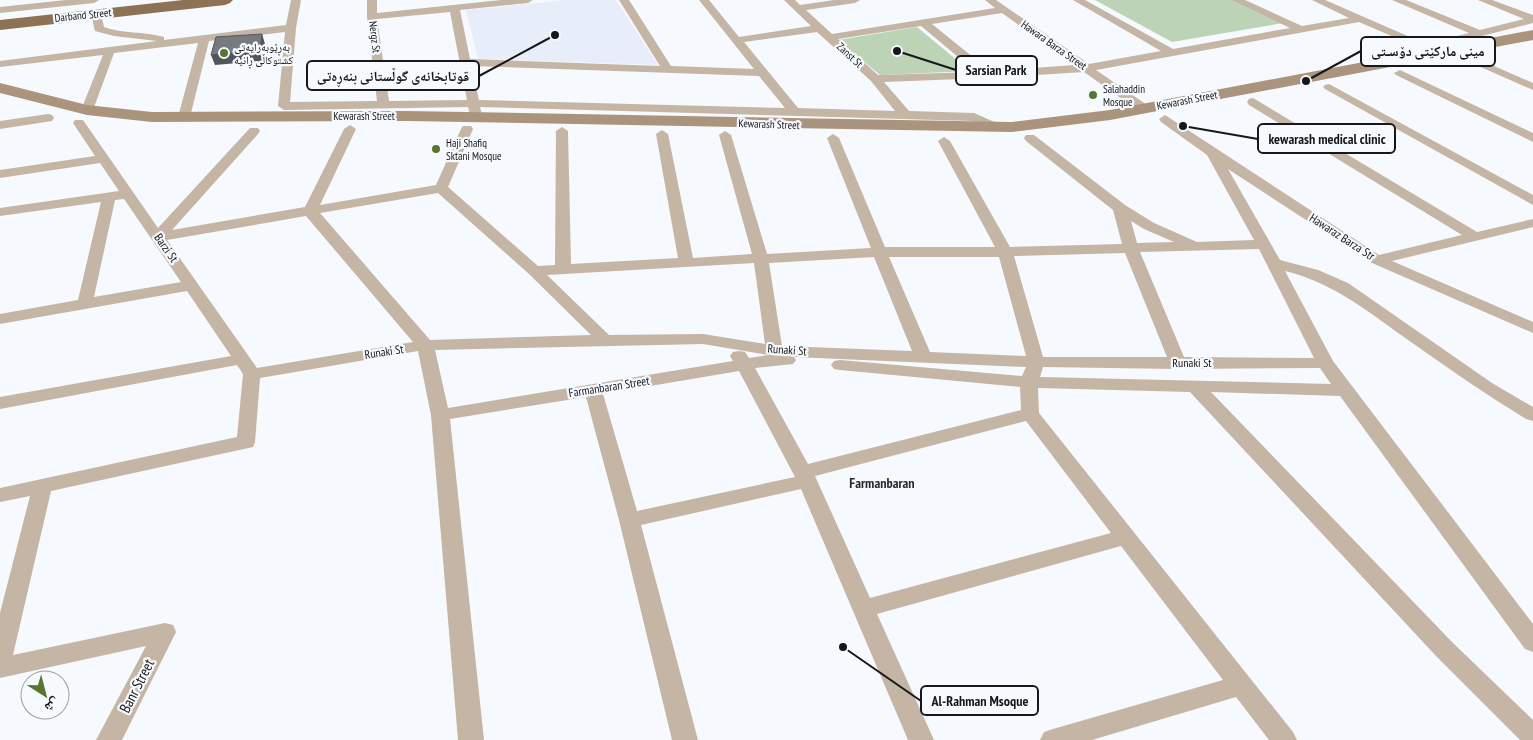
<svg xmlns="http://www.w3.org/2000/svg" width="1533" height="740" font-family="'PT Sans Narrow','Noto Naskh Arabic',sans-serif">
<rect width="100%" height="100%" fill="#f6f9fe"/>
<!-- built -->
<path fill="#e7eef9" d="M566 0H616L658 65 478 59 466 10Z"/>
<!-- green -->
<path fill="#bdd3b5" d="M1095 0H1234L1283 23 1172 42Z
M917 27 970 71 880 75 838 40Z"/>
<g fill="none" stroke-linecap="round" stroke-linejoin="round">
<!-- minor -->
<path fill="#c4b5a5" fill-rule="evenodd" d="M66 0H99L94 3 0 13V7Z
M291 0H301L296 28 290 102 377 101 367 17V0H377V13L501 0H533L528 3 460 10 470 59 660 66 619 0H629L671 66 754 69 699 0H709L739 37 811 26 784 0H795L800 5 834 0H860L855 3 806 10 832 34 995 8 985 0H996L1089 64 1161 51 1073 0H1085L1173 49 1290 28 1232 0H1245L1302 26 1349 18 1312 0H1325L1426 44 1469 33 1392 0H1406L1480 30 1524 19 1478 0H1492L1533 15V23L1435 48 1443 53 1438 56 1359 22 1096 70 1147 105 1149 108 1143 112 1139 111 1084 72 987 78 884 82 909 111 974 113 999 124 1001 127 995 131 972 121 480 107 482 115 476 119 470 115 468 107 284 110 278 106 285 32 209 41 190 117 184 121 178 117 198 43 114 53 93 110 87 114 81 110 103 55 0 67V61L157 41 114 36 95 31 91 14 96 11 101 14 104 27C123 34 144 31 164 37V40L286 25ZM450 12 467 100 389 101 377 19ZM1002 13 1075 65 990 71 932 24ZM921 26 976 72 878 75 838 39ZM817 32 871 81 895 111 798 108 744 42ZM471 66 759 76 785 108 479 100Z
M1471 56 1533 83V90L1467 61 1465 59 1467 57Z
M1400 70 1533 133V142L1396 75 1394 73Z
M1329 84 1533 195V205L1325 89 1323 87 1325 85Z
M1253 98 1477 232 1533 219V227L1392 261 1533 322V333L1372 263 1228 169 1280 260 1318 270 1348 283 1492 383 1533 407V421L1526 419C1487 395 1449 369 1411 342 1369 313 1337 284 1285 271L1333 361 1533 624V652L1525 649 1340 396 1211 392 1453 643 1533 720V740H1520L1437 657 1190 392 1038 388 1039 413 1293 732 1297 740H1269L1236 697 1092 740H1040L1044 732 1053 729 1223 680 1121 546 877 614 934 740H908L801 489 641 525 698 740H672L619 520 586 397 450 419 484 740H458L431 415 418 351 260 378 255 442 253 447 51 491 13 655 165 623 173 625 176 632 122 740H96L146 646 0 678V613L30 496 0 502V488L237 437 243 374 237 365 0 409V397L231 356 187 291 0 324V314L78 300 101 202 0 216V208L119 191 100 163 0 178V170L95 156 73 123 75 120H83L158 228 250 128H258L260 131 258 134 172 230 305 207 344 129 350 125 356 129 320 205 436 185 461 129 463 126H471L473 129 448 187 538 266 555 265 556 131 562 127 568 131 571 264 678 258 656 134 662 130 668 134 693 258 752 254 719 135 725 131 731 135 767 254 871 248 827 138 833 134 839 138 885 247H995L938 141 944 137 950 141 1010 247 1122 244 1113 210 1026 141 1024 138 1026 135H1034L1125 205 1154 223 1197 242 1254 240 1207 155 1161 122 1159 119 1165 115 1379 255 1462 235 1249 105 1247 102 1249 99ZM438 193 529 274 591 335 430 340 320 213ZM124 199 181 282 94 297 115 200ZM306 216 413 342 257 368 167 240ZM1131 221 1144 229 1174 242 1137 243ZM1259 249 1314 358 1184 357 1140 252ZM1125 253 1167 357H1043L1014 256ZM874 257 912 351 782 346 769 263ZM889 257H999L1026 356 930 352ZM754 263 765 344 703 334 609 335 547 275ZM703 344 768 355 749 358 745 352 739 351 733 352 730 356 733 361 448 408 435 350ZM794 357 1026 367 1022 376 840 360 834 361 831 365 834 369 840 370 1020 387 1021 410 808 464 755 368 793 364 796 360ZM1043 367 1178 369 1320 368 1331 384 1040 377ZM739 371 795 477 637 511 603 394ZM1026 421 1111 533 870 598 815 476Z
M48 114 52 115 54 118 52 121 0 129V121Z"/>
<!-- secondary -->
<path fill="#aa947d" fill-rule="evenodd" d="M1533 30V40L1110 120 1012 132 407 121 152 122 87 115 0 93V83L87 105 152 112 407 111 1012 122 1110 110Z"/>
<!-- trunk -->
<path fill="#8e7254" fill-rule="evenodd" d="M183 0H233L230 3 225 5 0 30V20Z"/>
</g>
<!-- shaded-wall -->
<path fill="#53555a" d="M262 34 265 44 263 61 215 65 211 55Z"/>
<!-- building -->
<path fill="#767a81" stroke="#53555a" d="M262 34 260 51 211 55 216 37Z"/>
<!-- markers -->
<g fill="#57772e" stroke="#f6f9fe" stroke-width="2">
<circle cx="224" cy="53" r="5"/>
<circle cx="1093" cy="95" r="5"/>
<circle cx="436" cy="149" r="5"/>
</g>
<g text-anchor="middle" stroke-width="4.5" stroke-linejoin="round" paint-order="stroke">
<!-- far-street labels -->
<g font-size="11" fill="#16171a" stroke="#f6f9fe">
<text transform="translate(83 15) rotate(-6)" y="4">Darband Street</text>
<text transform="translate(375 37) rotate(83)" y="4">Nergz St</text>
<text transform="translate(1054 45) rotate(35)" y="4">Hawara Barza Street</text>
<text transform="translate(850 55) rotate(43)" y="4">Zanst St</text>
<text transform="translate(1187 100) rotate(-11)" y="4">Kewarash Street</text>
<text x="364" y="120">Kewarash Street</text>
<text transform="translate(769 124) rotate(2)" y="4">Kewarash Street</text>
</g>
<!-- far-poi labels -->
<g font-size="11" fill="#16171a" stroke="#f6f9fe" text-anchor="start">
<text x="234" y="51">بەڕێوبەرایەتی<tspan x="234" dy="13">کشتوکاڵی ڕانیە</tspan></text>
<text x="1103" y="93">Salahaddin<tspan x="1103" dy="13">Mosque</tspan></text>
<text x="446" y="147">Haji Shafiq<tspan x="446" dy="13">Sktani Mosque</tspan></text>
</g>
<!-- street labels -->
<g font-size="12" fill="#16171a" stroke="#f6f9fe">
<text transform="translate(1342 237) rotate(33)" y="4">Hawaraz Barza Str</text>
<text transform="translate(166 248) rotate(55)" y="4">Barzi St</text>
<text transform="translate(787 350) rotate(4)" y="4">Runaki St</text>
<text transform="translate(384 352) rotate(-9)" y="4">Runaki St</text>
<text x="1192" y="367">Runaki St</text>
<text transform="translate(609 387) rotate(-9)" y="4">Farmanbaran Street</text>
</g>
<!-- neighbourhood labels -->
<g font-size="14" font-weight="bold" fill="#26292f" stroke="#f6f9fe">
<text x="882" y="488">Farmanbaran</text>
</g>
<!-- near-street labels -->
<g font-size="15" fill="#16171a" stroke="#f6f9fe">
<text transform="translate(137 686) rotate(-63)" y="5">Banr Street</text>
</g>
</g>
<!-- callouts -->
<path fill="none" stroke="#16171a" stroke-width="2" d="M1306 81L1361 51M897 51L956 70M555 35L479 76M1183 126L1258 139M843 647L921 701"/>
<g fill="#16171a" stroke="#f6f9fe" stroke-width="2">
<circle cx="1306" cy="81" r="5"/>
<circle cx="897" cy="51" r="5"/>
<circle cx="555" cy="35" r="5"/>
<circle cx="1183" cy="126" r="5"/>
<circle cx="843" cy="647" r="5"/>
</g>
<g fill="#f6f9fe" stroke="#16171a" stroke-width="2">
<rect x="1361" y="37" width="134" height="29" rx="5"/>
<rect x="956" y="56" width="81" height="29" rx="5"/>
<rect x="307" y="61" width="172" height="29" rx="5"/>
<rect x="1258" y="124" width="137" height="29" rx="5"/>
<rect x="921" y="686" width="117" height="29" rx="5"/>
</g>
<g font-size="14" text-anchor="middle" font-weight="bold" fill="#16171a">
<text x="1428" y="56">مینی مارکێتی دۆسـتی</text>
<text x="996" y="75">Sarsian Park</text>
<text x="393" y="81">قوتابخانه‌ی گوڵستانی بنه‌ڕه‌تی</text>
<text x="1327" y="144">kewarash medical clinic</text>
<text x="980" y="706">Al-Rahman Msoque</text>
</g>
<!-- north arrow -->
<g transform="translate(45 695) rotate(144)"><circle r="24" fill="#f6f9fe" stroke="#9c9fa3"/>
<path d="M0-4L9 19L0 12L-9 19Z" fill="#57772e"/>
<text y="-8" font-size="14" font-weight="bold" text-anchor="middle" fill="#16171a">ش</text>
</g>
</svg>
